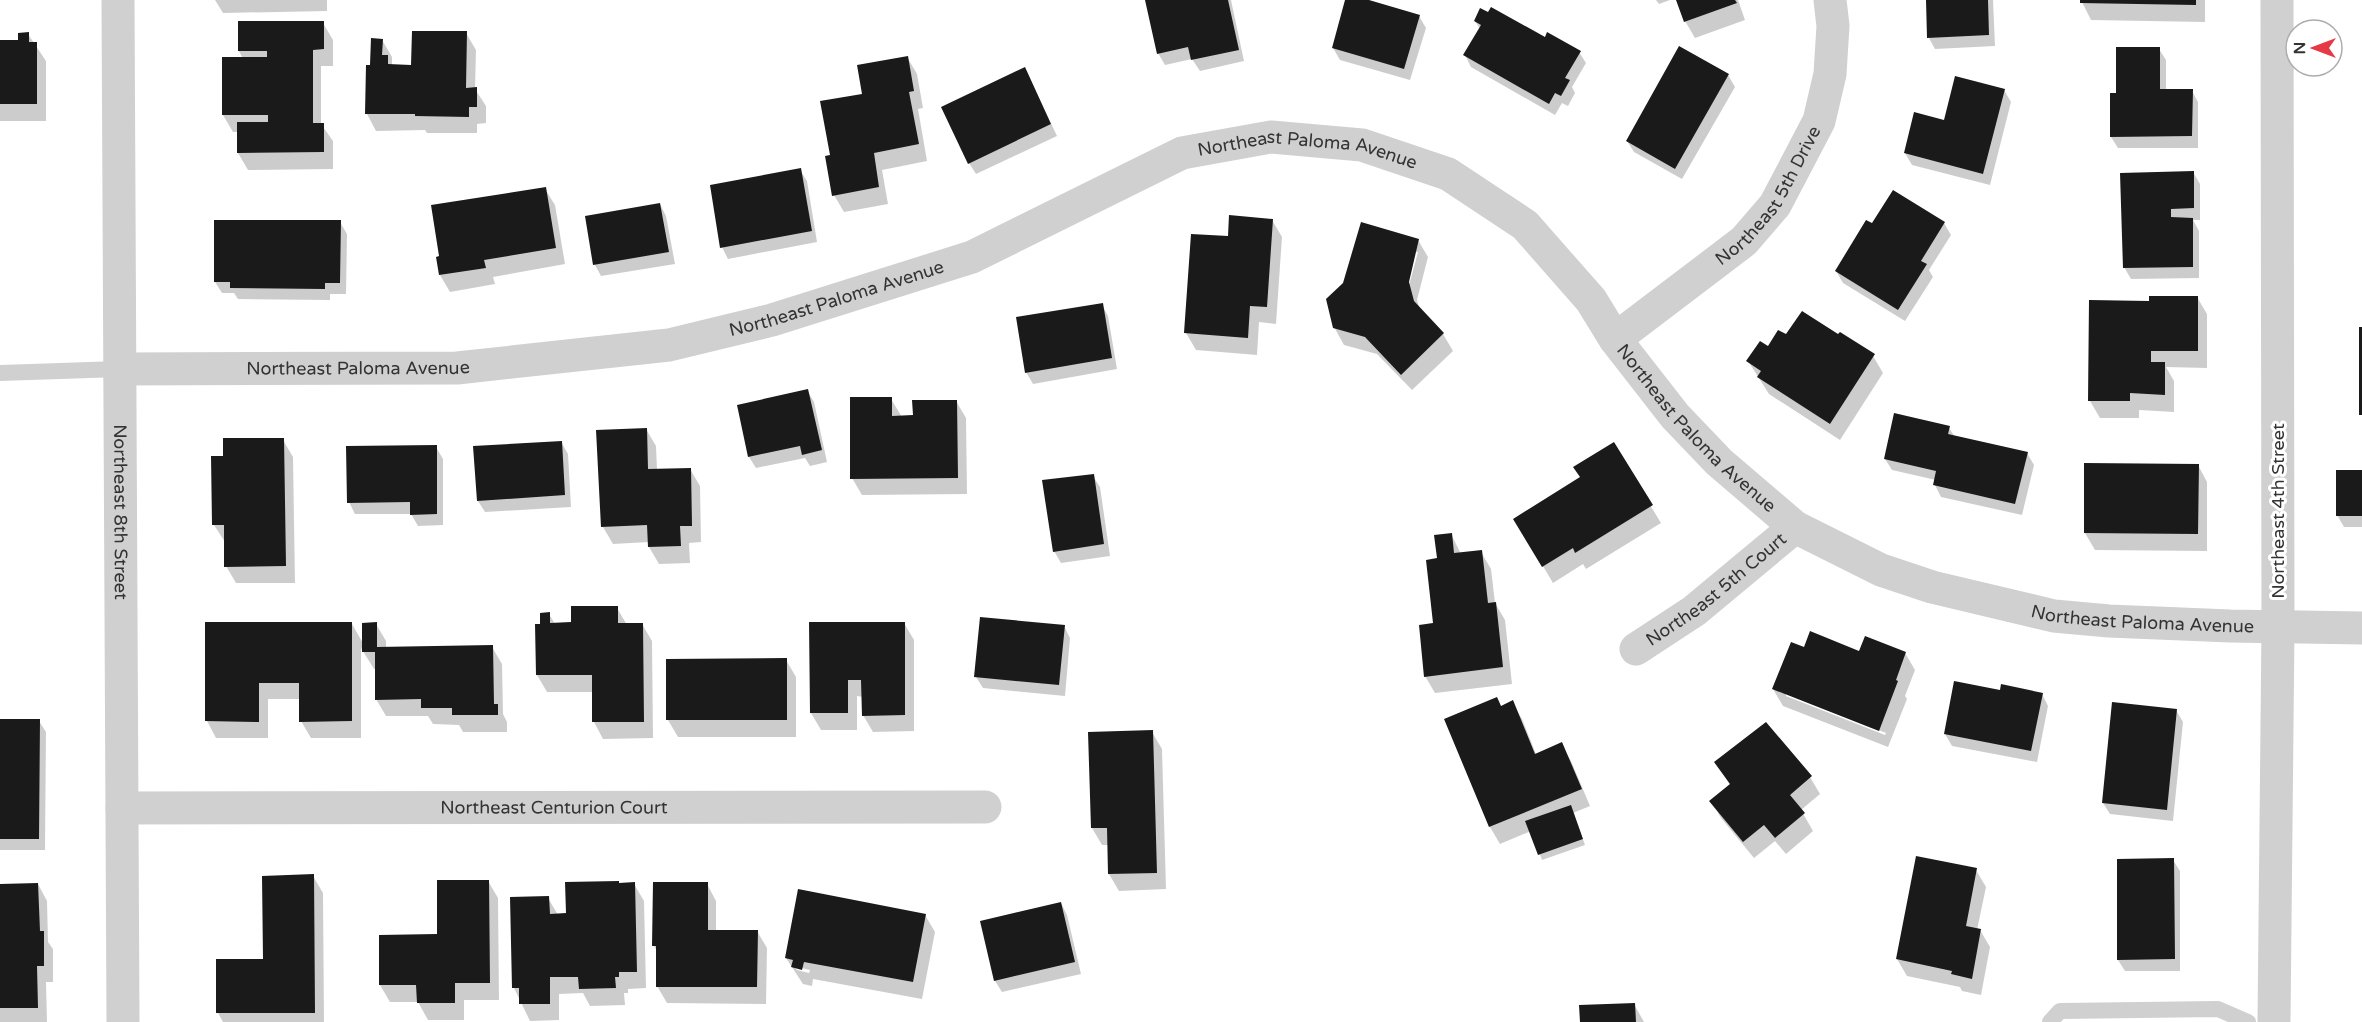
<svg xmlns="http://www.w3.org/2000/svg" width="2362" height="1022" font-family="'Varela Round',sans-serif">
<rect width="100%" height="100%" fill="#fff"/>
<!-- shadow -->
<path fill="#0003" fill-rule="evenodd" d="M215 0H327V11L223 13Z
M1147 0H1231L1244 61 1200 71 1192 59 1165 65 1158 53Z
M1347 0H1364L1419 16 1426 28 1410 80 1340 60 1333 48Z
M1656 0H1670L1659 4Z
M1678 0H1738L1745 20 1695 38 1685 21Z
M1927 0H1993L1995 46 1935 49 1929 38Z
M2081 0H2205V22L2091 20Z
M1475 21 1545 39 1579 52 1586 63 1572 87 1575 93 1568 106 1562 103 1555 115 1471 67 1465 55 1480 29Z
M239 23H323L333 40V66H321V124L333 141V169L248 170 238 153V132H233L223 115V59H243L239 51Z
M466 33 476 50 475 89 486 106V123L477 124V133H427L425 130 376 131 367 114 372 66 382 40 392 57V66H413Z
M28 34 46 61V121H0V41H20Z
M2159 49 2166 60V91H2192L2198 102V148H2118L2111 137 2117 95Z
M907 57 917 74 923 108 918 109 927 161 882 170 888 204 844 212 834 195 831 156 864 95Z
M1728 75 1735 87 1682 179 1634 152 1627 141Z
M1031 81 1057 136 976 174 969 163Z
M2004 90 2011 102 1990 185 1912 165 1905 153 1945 121Z
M800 170 807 181 817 242 728 259 722 247Z
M2193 172 2200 184V220H2193L2199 231V278L2131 279 2124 267Z
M545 189 555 205 565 264 493 277 495 284 450 292 440 275Z
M660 204 666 216 675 264 601 276 595 265 586 217Z
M1272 220 1282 237 1276 324 1259 322 1257 355 1196 350 1186 333 1229 238Z
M340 222 347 234 346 294H330V300L238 299 234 293H222L215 282Z
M1944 223 1951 235 1929 270 1933 277 1905 321 1843 283 1836 271Z
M1418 240 1428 257 1417 300 1420 310 1443 334 1453 351 1412 390 1377 354 1344 345 1334 327ZM1414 252H1418L1408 289H1405Z
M2197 297 2207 314V368L2166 367 2174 381V412L2139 410V418H2100L2090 401 2150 302Z
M1102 305 1108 316 1117 369 1033 384 1026 372Z
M1786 336 1873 356 1883 373 1840 440 1769 394 1748 361Z
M807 390 814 402 827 462 810 466 805 458 756 468 749 457Z
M891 399 902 417H914L956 401 966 418 967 494 862 495 852 478Z
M1949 428 1955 437 2027 453 2034 465 2022 515 1941 497 1935 485 1936 480 1892 470 1885 459Z
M646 429 656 446 657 470 690 469 700 486 701 542 689 543 690 563 659 564 649 547V542L613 544 603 527Z
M283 440 293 457 295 583H236L226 566 225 542 214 525 224 457Z
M561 442 568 454 571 507 485 512 478 501Z
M1613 444 1661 523 1586 569 1583 564 1553 583 1525 536Z
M436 447 443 459V525L418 526 411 514H355L349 502Z
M2198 465 2207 482V551L2095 550 2085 533Z
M2362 471V527H2344L2337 515Z
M1093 476 1100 487 1110 556 1061 563 1054 551Z
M1451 534 1461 554 1481 552 1491 569 1495 603 1505 620 1512 684 1435 693 1425 676 1435 625 1439 560Z
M617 608 627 625 642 624 652 641 653 738 603 739 594 722V692H547L537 675 542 626 549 614 555 624H572Z
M207 623 352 624 364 645 376 624 386 641V649L492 647 502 664 503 714 507 722V732H463L459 725 433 724 428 716H386L376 699V669H374L361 648V738H311L301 721V699H268V738H216L207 721Z
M904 623 914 640V731L873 732 863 715V697L857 696V730H821L811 713V624Z
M1064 626 1070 638 1065 696 983 688 976 677Z
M1804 649 1905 653 1915 670 1905 696 1907 699 1888 747 1783 706 1773 689ZM1786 693 1886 733 1885 735 1786 696Z
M786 660 796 677V737H678L668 720 667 661Z
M2042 694 2048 706 2037 762 1952 746 1945 734Z
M1512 702 1522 719 1536 754 1561 744 1571 761 1590 806 1573 813 1585 845 1542 860 1531 831 1500 844 1490 827 1446 720 1501 707Z
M2176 710 2183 722 2173 821 2110 814 2103 803Z
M0 721H39L46 732 45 850H0Z
M1152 732 1162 749 1166 889 1119 891 1109 874 1108 845H1102L1092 828Z
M1716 762 1810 777 1820 794 1801 810 1813 831 1786 854 1775 841 1754 858 1721 818 1711 801 1730 785Z
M2173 860 2180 871V971H2125L2118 960Z
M1976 870 1986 887 1977 930H1980L1990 947 1981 995 1962 991 1960 987 1907 976 1897 959Z
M313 876 323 893 324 1022H223L218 1013 264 961Z
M488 881 498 898 499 1000H464V1020H428L418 1002H390L380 985 439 936Z
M38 884 47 901 48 942 53 949V982H46L47 1022H0V885Z
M634 884 644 901 646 988 628 989V993H624L625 1005 590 1006 583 993 559 994V1020L530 1021 514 988 548 898 558 915H568Z
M707 884 716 901V931H757L767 948 766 1004 667 1003 657 986V951L654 946Z
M1061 903 1067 915 1081 974 1002 992 995 981 982 922Z
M925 915 935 932 922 999 813 979 812 986 803 984 786 958ZM793 966 810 970 809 973 797 970Z
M1634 1004 1644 1022H1582Z"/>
<!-- building -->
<path fill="#1a1a1a" d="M1145 0H1228L1239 50 1191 60 1188 47 1157 54Z
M1345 0H1369L1420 15 1404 69 1332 48Z
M1676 0H1735L1737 3 1684 22Z
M1926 0H1988L1989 35 1927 38Z
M2080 0H2196V5L2080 3Z
M1491 7 1545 37 1547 32 1581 51 1565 78 1570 80 1561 96 1555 93 1549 104 1463 55 1481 25 1474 21 1480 8 1488 12Z
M238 21H324V49L313 50V123H324V152L237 153V122H268V115H222V57H267V51H238Z
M412 31H467L466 88 477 87V107H469V117L415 116V114H365L366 65H370L371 38 383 39 382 55H388V64L411 65Z
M29 32V42H37V104H0V40H18V33Z
M1679 46 1729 74 1675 169 1626 141Z
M2116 47H2160V89H2193L2192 136 2110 137V93H2116Z
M908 56 914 91 909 92 919 144 874 153 879 187 832 196 825 156 830 155 820 101 862 94 857 65Z
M1025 67 1051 124 968 164 941 107Z
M1955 76 2005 89 1983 174 1904 153 1914 112 1944 120Z
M801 168 812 231 720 248 710 185Z
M2194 171V208L2171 209V217L2193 218V267L2123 268 2120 173Z
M546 187 556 248 484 260 486 268 439 275 436 257 439 256 431 205Z
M1893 190 1945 222 1921 261 1927 264 1898 310 1835 271 1866 220 1872 223Z
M660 203 669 252 593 265 585 216Z
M1229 215 1273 219 1267 307 1250 306 1248 338 1184 333 1191 234 1228 236Z
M214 220H341L340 283H325V289L230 288V282H214Z
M1361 222 1419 239 1409 282 1414 301 1444 333 1401 375 1365 337 1333 328 1326 299 1343 283Z
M2149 296H2198V351H2151V362H2165V395L2130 393V401H2088L2089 300 2149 301Z
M1103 303 1112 358 1025 373 1016 317Z
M1802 311 1838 334 1840 332 1875 354 1830 424 1757 377 1761 371 1746 361 1760 341 1768 346 1778 330 1786 334Z
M2359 327H2362V415H2359Z
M808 389 822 450 802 455 800 446 748 457 737 405Z
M850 397H892V416L913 415 912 400H957L958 478 850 479Z
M1894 413 1950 426 1948 434 2028 452 2015 504 1933 485 1936 471 1884 459Z
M647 428 648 469 691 468 692 526H680L681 546 648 547 647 525 601 527 596 430Z
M223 438H284L286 566 224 567V525H212L211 456H223Z
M562 441 565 495 477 501 473 446Z
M1614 442 1653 505 1575 553 1573 548 1542 567 1513 519 1580 477 1573 467Z
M437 445V514L410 515V502L347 503 346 446Z
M2084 463 2199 464 2198 534 2084 533Z
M2336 470H2362V516H2336Z
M1094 474 1104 544 1053 552 1042 480Z
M1452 533 1454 553 1482 550 1488 603 1496 602 1503 667 1424 677 1419 625 1433 623 1426 560 1437 558 1434 535Z
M571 606H618V623H643L644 722H592V675H536L535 624H540V613L550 612V623L571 622Z
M980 617 1065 625 1059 685 974 677Z
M205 622H352V721L299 722V683H259V722L205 721Z
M377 622V647L493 645 494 704H498V715H452V708H421V699L375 700V652H362V623Z
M809 622H905V715L862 716 861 680H848V713H810Z
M1810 631 1859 651 1865 636 1906 652 1896 680 1898 681 1879 731 1772 689 1791 642 1804 647Z
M787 658V720H666V659Z
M1954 681 2000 690 2001 684 2043 693 2031 751 1944 734Z
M1497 697 1501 706 1513 700 1535 754 1562 742 1582 789 1489 827 1444 719Z
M2112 702 2177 709 2167 810 2102 803Z
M0 719H40L39 839H0Z
M1766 722 1812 776 1790 795 1805 813 1775 838 1764 825 1743 842 1709 801 1730 784 1714 762Z
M1153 730 1157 873 1108 874 1107 828H1091L1088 732Z
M1571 805 1583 839 1538 855 1525 821Z
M1916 856 1977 868 1966 926 1981 929 1972 979 1951 974 1952 971 1896 959Z
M2174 858 2175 959 2117 960V859Z
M314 874 315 1013H216V959H263L262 876Z
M437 880H489L490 983H455V1003H417L416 985H379V935L437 934Z
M619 881V883L635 882 637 972H619V977H615L616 988 579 989 578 977H550V1004H519V988H512L510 897 549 896 550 914 566 913 565 882Z
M653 882H708V930H758L757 987H656V946H652Z
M38 883 40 931H44V966H37L38 1008H0V884Z
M798 889 926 914 913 982 804 962 802 970 791 967 793 960 785 958Z
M1061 902 1075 962 994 981 980 921Z
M1635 1003 1636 1022H1580L1579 1005Z"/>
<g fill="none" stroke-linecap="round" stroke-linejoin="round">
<!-- lane -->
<path stroke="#d0d0d0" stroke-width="16" d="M0 373 120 369
M2050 1022 2060 1011 2218 1009 2248 1022"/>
<!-- street -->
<g stroke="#d0d0d0" stroke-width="33">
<path id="s1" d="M118 0 123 1022"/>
<path id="s2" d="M1615 339 1744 241 1775 205 1819 121 1830 74 1833 26 1830 0"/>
<path id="s3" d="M120 369 457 368 669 345 772 320 972 257 1182 153 1271 137 1362 145 1448 174 1525 225 1591 300 1615 339 1675 416 1719 462 1795 527 1881 570 1932 587 2054 616 2109 621 2230 626 2362 628"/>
<path id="s4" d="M1636 649 1694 611 1795 527"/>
<path id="s5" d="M122 808 985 807"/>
<path d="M2274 1022 2278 627 2277 0"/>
</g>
</g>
<g text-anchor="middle" stroke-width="6" stroke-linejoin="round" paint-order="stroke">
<!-- street labels -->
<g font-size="18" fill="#333" stroke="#fff">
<text dy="6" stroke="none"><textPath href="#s3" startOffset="1228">Northeast Paloma Avenue</textPath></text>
<text dy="6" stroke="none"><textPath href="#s2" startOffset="213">Northeast 5th Drive</textPath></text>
<text dy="6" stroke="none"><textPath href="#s3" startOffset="724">Northeast Paloma Avenue</textPath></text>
<text dy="6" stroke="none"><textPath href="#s3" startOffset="238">Northeast Paloma Avenue</textPath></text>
<text dy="6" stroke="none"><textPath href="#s3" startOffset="1732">Northeast Paloma Avenue</textPath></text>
<text dy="6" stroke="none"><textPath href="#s1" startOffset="512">Northeast 8th Street</textPath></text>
<text transform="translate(2278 511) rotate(-90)" y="6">Northeast 4th Street</text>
<text dy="6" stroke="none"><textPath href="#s4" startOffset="100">Northeast 5th Court</textPath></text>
<text dy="6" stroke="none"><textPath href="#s3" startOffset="2236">Northeast Paloma Avenue</textPath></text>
<text dy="6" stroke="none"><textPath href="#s5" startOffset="432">Northeast Centurion Court</textPath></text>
</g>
</g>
<!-- north arrow -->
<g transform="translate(2314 48) rotate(270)"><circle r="28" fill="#ffffff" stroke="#adadad" stroke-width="1.5"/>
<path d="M0-4.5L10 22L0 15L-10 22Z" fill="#e63946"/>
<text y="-9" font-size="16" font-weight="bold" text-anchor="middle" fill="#333333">N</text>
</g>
</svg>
